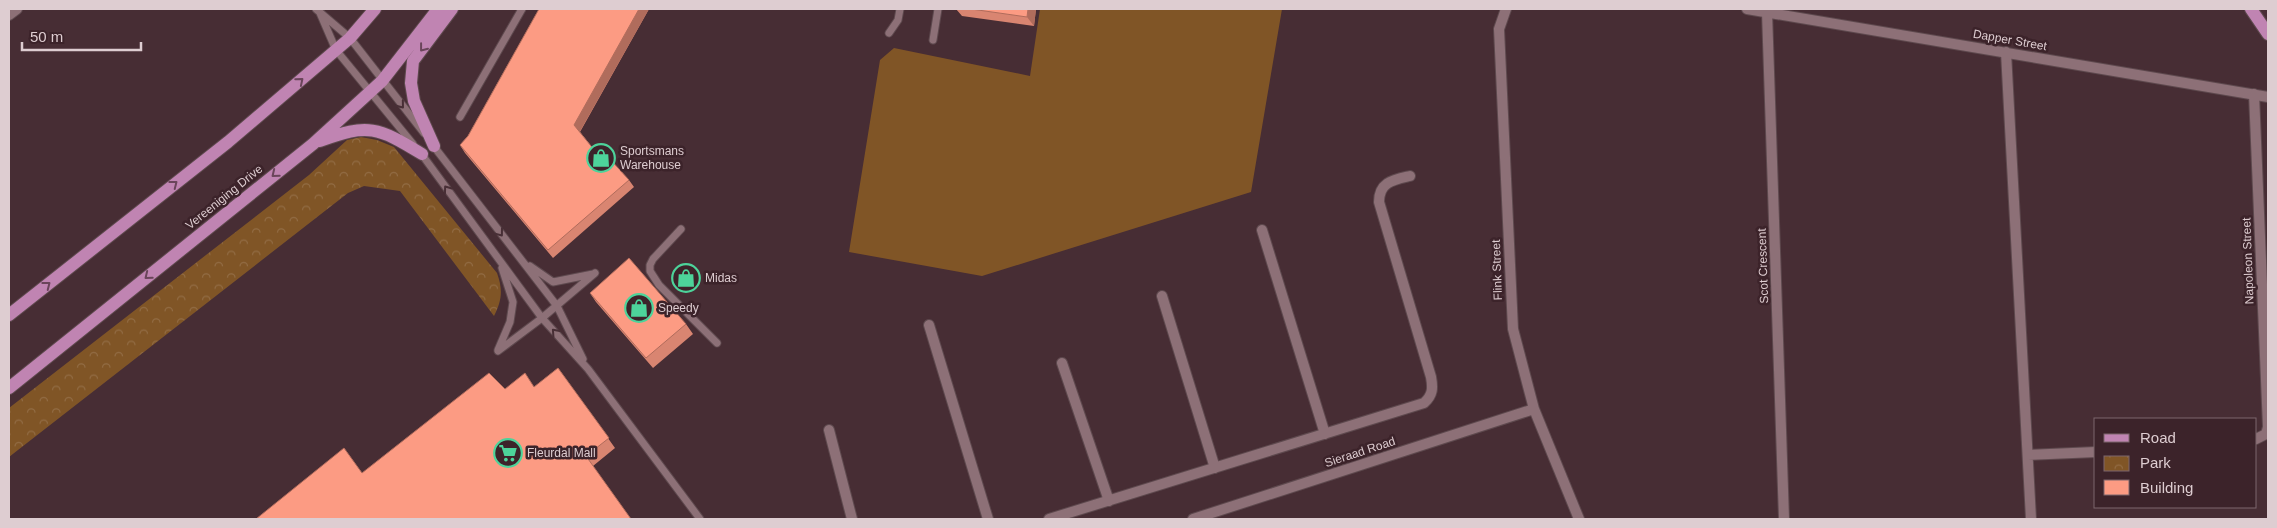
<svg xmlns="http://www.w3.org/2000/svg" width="2277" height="528" font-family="Helvetica,sans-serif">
<defs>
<pattern id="park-crowns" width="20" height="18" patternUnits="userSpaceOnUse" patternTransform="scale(1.25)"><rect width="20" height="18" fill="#805526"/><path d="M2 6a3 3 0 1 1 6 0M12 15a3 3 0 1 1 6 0" fill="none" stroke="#926c44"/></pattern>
</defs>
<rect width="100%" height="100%" fill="#472d34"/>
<!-- grass -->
<path fill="#805526" d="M1040 9H1282L1251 192 982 276 849 252 880 60 894 48 1030 76Z"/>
<!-- park -->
<path fill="url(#park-crowns)" d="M361 137 377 140 394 147 497 273C503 290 502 300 494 316L400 191 364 186 348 193 9 457V408L309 175 347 140Z"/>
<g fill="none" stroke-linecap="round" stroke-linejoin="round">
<defs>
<path id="service" d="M316 9 350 38 424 133
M320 13 336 50 413 144
M889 33 898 20 900 9
M933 40 938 9
M460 117 522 9
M432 144 557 306 583 359
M420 152 542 318 588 369 700 519
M681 229 653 259 650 265V271L659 285 717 343
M530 266 553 282 593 274
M498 350 510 322 513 302 502 268
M498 351 542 318 595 273"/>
<path id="minor" d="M1506 9 1499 29 1513 329 1534 409 1579 519
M1747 9 2268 97
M1767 12 1784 519
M9 15 17 9
M2006 52 2031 519
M2254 94 2268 427 2266 434 2256 439
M1262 230 1325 434
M1162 296 1215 468
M929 325 988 519
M1062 363 1109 501
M829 430 852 519
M2028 455 2096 452
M1049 519 1424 403C1433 395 1433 388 1431 377L1379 202C1379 182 1393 180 1410 176
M1193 519 1534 409"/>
<path id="primary" d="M2251 9 2268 34
M320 141C368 123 378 127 422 154
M434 146 414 101 411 83 413 61 452 9
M9 315 228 142 350 38 375 9
M9 388 313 144 382 81 438 9"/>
</defs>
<!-- service casing -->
<use href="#service" stroke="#5e494e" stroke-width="9"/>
<!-- minor casing -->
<use href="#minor" stroke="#5e494e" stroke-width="12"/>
<!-- primary casing -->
<use href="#primary" stroke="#5e494e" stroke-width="14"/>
<!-- service -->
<use href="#service" stroke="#8d7077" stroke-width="7"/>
<!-- minor -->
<use href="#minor" stroke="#8d7077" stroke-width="10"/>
<!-- primary -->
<use href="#primary" stroke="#c084b2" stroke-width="12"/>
</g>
<!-- wall -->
<path fill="#d98571" d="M539 9H649L580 132 595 151 629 180 634 187 553 258 465 153 460 145 468 136Z
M956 9H1036L1034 26 962 16Z
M590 293 686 324 693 334 653 368 596 302Z
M558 368 615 448 593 466 362 473 505 389 534 387Z"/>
<!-- shaded-wall -->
<path fill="#b06c5c" d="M639 9H649L579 133 574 125Z
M1028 9H1036L1034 26 1027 17Z"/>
<!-- building -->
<path fill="#fc9b83" stroke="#b06c5c" d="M539 9H639L574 125 595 151 599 147 629 180 548 250 460 145 468 136Z
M971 9H1028L1027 17Z
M629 258 686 324 646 358 590 293Z
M558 368 609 438 586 456 631 519H256L344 448 362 473 489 373 505 389 525 373 534 387Z"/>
<!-- one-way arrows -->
<defs><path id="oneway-chevron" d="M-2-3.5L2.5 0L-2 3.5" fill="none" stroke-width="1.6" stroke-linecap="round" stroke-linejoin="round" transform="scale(1.25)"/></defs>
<g stroke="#6a455a">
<use href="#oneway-chevron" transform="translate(423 48) rotate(128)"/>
<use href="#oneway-chevron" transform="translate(300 81) rotate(-40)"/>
<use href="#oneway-chevron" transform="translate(275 174) rotate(141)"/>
<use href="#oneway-chevron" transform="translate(174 184) rotate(-38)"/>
<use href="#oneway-chevron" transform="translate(148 276) rotate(141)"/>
<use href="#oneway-chevron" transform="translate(47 285) rotate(-38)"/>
</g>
<g stroke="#482f36">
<use href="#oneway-chevron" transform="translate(401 105) rotate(51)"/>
<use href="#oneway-chevron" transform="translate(447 189) rotate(-126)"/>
<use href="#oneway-chevron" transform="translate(500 233) rotate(53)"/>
<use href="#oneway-chevron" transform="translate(555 332) rotate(-132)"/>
</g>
<!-- icons -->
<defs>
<symbol id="shop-ring" viewBox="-11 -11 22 22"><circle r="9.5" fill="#3c232a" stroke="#4dd39a" stroke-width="1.5"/><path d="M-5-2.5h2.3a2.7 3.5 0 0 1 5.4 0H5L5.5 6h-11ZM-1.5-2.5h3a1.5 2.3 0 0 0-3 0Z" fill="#4dd39a"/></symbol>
<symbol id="supermarket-ring" viewBox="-11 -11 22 22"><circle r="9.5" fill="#3c232a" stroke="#4dd39a" stroke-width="1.5"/><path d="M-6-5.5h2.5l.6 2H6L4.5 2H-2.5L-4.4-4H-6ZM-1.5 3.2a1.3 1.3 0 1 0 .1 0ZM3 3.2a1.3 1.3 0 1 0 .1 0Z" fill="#4dd39a"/></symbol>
</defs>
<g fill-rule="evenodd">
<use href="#shop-ring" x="585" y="142" width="32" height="32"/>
<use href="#shop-ring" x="670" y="262" width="32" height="32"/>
<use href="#shop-ring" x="623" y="292" width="32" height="32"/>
<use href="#supermarket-ring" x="492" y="437" width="32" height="32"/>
</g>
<g text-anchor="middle" stroke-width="5" stroke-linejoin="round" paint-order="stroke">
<!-- street labels -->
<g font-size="12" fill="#decdd1" stroke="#3c232a">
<text transform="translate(2010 40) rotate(10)" y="4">Dapper Street</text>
<text transform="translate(224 197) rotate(-39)" y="4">Vereeniging Drive</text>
<text transform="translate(2248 261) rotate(-92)" y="4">Napoleon Street</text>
<text transform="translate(1763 266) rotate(-92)" y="4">Scot Crescent</text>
<text transform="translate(1497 270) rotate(-92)" y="4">Flink Street</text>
<text transform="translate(1360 452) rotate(-18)" y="4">Sieraad Road</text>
</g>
<!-- poi labels -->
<g font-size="12" fill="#decdd1" stroke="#3c232a" text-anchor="start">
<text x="620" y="155">Sportsmans<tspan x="620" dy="14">Warehouse</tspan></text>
<text x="705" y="282">Midas</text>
<text x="658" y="312">Speedy</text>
<text x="527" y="457">Fleurdal Mall</text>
</g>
</g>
<!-- border -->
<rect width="2277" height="528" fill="none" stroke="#decdd1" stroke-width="20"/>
<!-- legend -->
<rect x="2094" y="418" width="162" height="90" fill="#3c232a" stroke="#7d676d"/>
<rect x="2104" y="434" width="25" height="8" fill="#c084b2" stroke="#7d676d"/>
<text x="2140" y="443" font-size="15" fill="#decdd1">Road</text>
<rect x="2104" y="456" width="25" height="15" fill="url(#park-crowns)" stroke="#7d676d"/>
<text x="2140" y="468" font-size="15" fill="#decdd1">Park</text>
<rect x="2104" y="480" width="25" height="15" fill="#fc9b83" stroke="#7d676d"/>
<text x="2140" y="493" font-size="15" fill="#decdd1">Building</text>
<!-- scale -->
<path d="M22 42v8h119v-8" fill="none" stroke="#decdd1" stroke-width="2.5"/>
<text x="30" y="42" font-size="15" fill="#decdd1" stroke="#3c232a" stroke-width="4" paint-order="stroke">50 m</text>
</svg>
